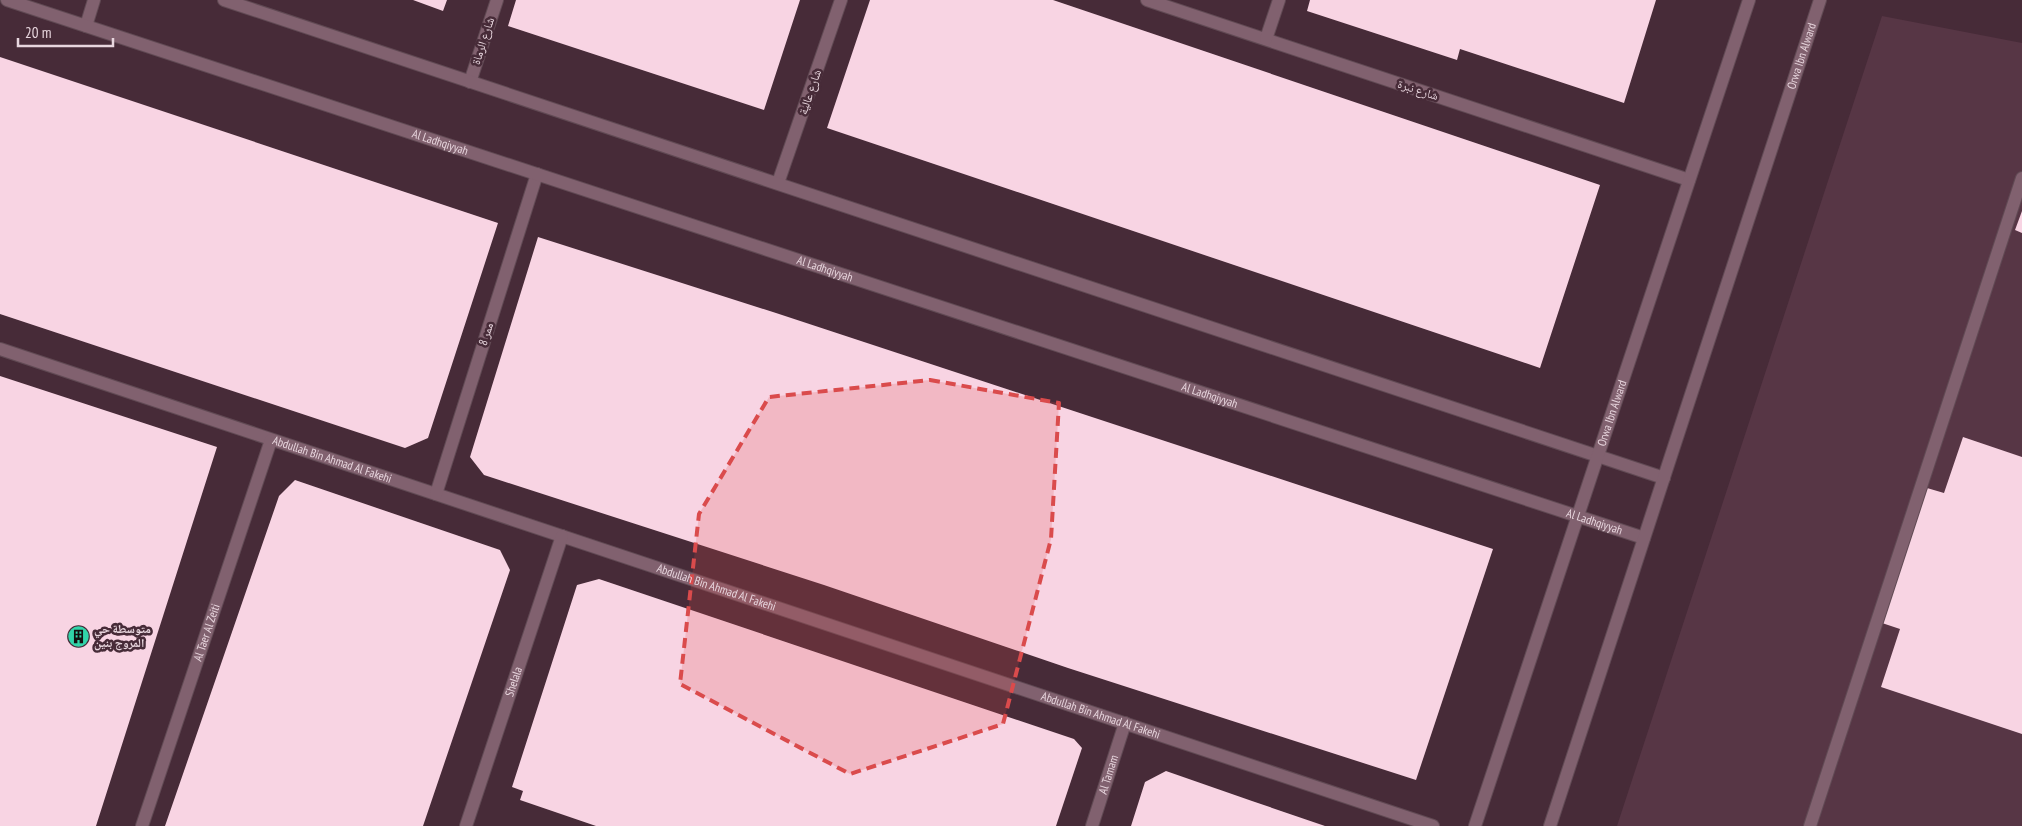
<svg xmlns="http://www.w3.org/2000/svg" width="2022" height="826" font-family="'PT Sans Narrow','Noto Naskh Arabic',sans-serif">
<rect width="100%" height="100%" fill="#472b38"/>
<!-- built -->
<path fill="#573645" d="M1882 16 2022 43V826H1617Z"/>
<!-- building -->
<path fill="#f8d4e3" d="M413 0H447L443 11Z
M516 0H800L764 110 508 26Z
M870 0H1053L1600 185 1540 368 827 128Z
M1310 0H1656L1624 103 1460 49 1457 60 1307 11Z
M0 57 498 223 428 438 405 448 0 314Z
M2022 211V233L2015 230Z
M538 237 776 313 1493 549 1416 780 1068 668 824 585 484 475 470 457Z
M0 376 217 447 96 826H0Z
M1963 437 2022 457V734L1881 687 1900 629 1882 623 1927 488 1944 493Z
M295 480 500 550 510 570 423 826H165L279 496Z
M599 579 1074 739 1082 748 1056 826H596L520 800 523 791 512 787 577 585Z
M1166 771 1252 801 1325 826H1131L1145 782Z"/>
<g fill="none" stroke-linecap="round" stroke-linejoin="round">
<defs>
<path id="lane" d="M86 26 94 0
M1810 826 2022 178"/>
<g id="street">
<path d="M1147 0 1689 180"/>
<path d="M1266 39 1279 0"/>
<path d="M470 82 497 0"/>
<path d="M778 183 841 0"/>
<path id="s1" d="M0 349 1433 826"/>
<path d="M436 494 537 174"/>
<path id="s2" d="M142 826 271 440"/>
<path id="s3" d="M466 826 562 536"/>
<path id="s4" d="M1092 826 1125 723"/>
</g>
<g id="secondary">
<path id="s5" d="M7 0 1644 538"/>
<path d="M224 0 1664 478"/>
<path id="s6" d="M1475 826 1749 0"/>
<path id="s7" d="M1550 826 1820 0"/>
</g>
</defs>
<!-- lane casing -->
<use href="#lane" stroke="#614a54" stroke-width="14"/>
<!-- street casing -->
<use href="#street" stroke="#614a54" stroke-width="14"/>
<!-- secondary casing -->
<use href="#secondary" stroke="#614a54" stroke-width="14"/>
<!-- lane -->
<use href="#lane" stroke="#81616f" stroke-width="12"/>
<!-- street -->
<use href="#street" stroke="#81616f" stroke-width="12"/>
<!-- secondary -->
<use href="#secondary" stroke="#81616f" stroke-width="12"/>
</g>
<!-- marked area -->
<path fill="#da4b4c" fill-opacity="0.2" stroke="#da4b4c" stroke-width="4" stroke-dasharray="10 6" stroke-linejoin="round" d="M930 380 1059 403 1051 539 1003 724 850 774 680 684 699 514 769 397Z"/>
<!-- icons -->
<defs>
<symbol id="building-disc" viewBox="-11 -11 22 22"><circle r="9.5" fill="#31d4a9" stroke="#472b38"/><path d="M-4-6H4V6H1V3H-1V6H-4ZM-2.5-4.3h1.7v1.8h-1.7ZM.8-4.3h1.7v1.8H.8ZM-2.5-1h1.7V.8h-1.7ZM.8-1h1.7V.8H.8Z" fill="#111"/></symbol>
</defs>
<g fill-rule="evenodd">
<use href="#building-disc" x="66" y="624" width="25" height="25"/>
</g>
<g text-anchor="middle" stroke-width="5" stroke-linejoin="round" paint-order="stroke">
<!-- street labels -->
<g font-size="12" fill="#e8d6de" stroke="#472b38">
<text transform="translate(483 41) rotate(-72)" y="4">شارع الرماة</text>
<text dy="4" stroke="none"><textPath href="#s7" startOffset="810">Orwa Ibn Alward</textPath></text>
<text transform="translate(1418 90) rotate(18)" y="4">شارع نبرة</text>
<text transform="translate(810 92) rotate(-71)" y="4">شارع عالية</text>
<text dy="4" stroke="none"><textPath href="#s5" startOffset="456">Al Ladhqiyyah</textPath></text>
<text dy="4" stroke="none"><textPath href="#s5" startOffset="861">Al Ladhqiyyah</textPath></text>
<text transform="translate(486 334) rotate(-72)" y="4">ممر 8</text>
<text dy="4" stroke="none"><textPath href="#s5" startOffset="1266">Al Ladhqiyyah</textPath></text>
<text dy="4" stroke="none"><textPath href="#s6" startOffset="435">Orwa Ibn Alward</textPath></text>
<text dy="4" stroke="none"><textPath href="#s1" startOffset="350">Abdullah Bin Ahmad Al Fakehi</textPath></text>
<text dy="4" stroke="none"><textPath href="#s5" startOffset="1671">Al Ladhqiyyah</textPath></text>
<text dy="4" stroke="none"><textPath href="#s1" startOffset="755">Abdullah Bin Ahmad Al Fakehi</textPath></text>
<text dy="4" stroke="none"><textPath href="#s2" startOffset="204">Al Taer Al Zeiti</textPath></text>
<text dy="4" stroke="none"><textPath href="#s3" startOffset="152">Shelala</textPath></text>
<text dy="4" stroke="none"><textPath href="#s1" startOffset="1160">Abdullah Bin Ahmad Al Fakehi</textPath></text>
<text dy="4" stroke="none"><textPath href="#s4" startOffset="54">Al Tamam</textPath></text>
</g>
<!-- poi labels -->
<g font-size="12" font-weight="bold" fill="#e8d6de" stroke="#472b38" text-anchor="start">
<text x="94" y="633">متوسطة حي<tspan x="94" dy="14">المروج بنين</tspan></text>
</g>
</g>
<!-- scale -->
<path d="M18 38v8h95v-8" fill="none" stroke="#e8d6de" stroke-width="2.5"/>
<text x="25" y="38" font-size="15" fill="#e8d6de" stroke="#472b38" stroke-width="4" paint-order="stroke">20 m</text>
</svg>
